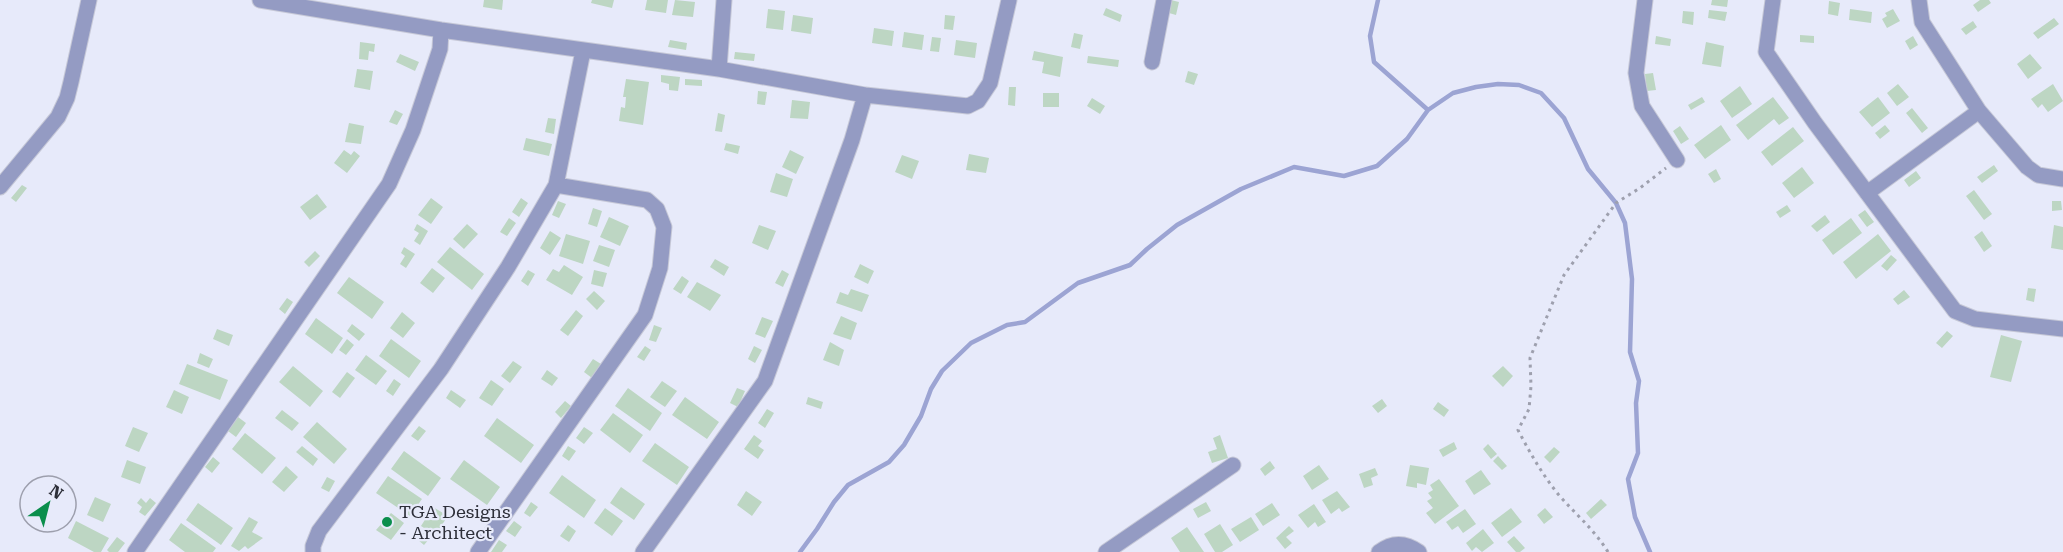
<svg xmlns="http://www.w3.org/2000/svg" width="2063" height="552" font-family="'Roboto Serif',serif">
<rect width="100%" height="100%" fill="#e7eafa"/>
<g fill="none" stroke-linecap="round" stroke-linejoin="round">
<!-- stream -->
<path stroke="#9ca4d3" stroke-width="4.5" d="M1378 0 1370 36 1374 62 1428 110
M800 552 817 529 834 502 848 485 889 462 904 445 921 416 931 389 942 371 971 343 1007 325 1025 322 1078 283 1130 265 1147 249 1177 225 1241 189 1294 167 1344 176 1377 166 1407 139 1428 110 1453 93 1476 87 1498 84 1519 85 1541 93 1564 118 1588 169 1616 203 1625 223 1632 279 1630 352 1639 381 1636 403 1638 453 1628 479 1635 517 1650 552"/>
</g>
<!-- building -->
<path fill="#bdd6c3" d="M484 0H503L502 10 483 7Z
M592 0H614L612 8 591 3Z
M647 0H668L666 13 645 10Z
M675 0 695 2 693 17 672 15Z
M1171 0 1179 2 1176 15 1169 13Z
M1712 0H1728L1727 7 1711 5Z
M1980 0H1989L1991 3 1978 12 1973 5Z
M1829 1 1840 3 1838 16 1828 14Z
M1106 8 1122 15 1120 22 1103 15Z
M768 9 785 11 783 30 766 28Z
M1850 9 1872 12 1871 23 1849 20Z
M1893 9 1900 21 1887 28 1882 19 1887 16 1885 13Z
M1709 10 1727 12 1725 21 1708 18Z
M1683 11 1694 12 1693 25 1682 23Z
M793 15 813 18 811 34 791 31Z
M945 15 955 16 953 30 944 29Z
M2054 18 2059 24 2038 39 2033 33Z
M1973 21 1977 27 1966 35 1961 29Z
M874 28 894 31 892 46 872 43Z
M904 32 924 35 922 50 902 47Z
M1074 33 1083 35 1080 49 1071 47Z
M1800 35 1814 36V43L1800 42Z
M1656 36 1671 39 1670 46 1655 44Z
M1913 36 1918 45 1910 50 1905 41Z
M932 37 941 38 939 52 930 51Z
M670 40 687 43 686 50 668 47Z
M956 40 977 43 975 58 954 55Z
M360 42 375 44 374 52 369 51 368 60 359 59Z
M1706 42 1724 46 1721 67 1702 64Z
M1034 51 1063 57 1060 77 1042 73 1044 62 1032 60Z
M735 52 755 54 754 61 734 59Z
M400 54 419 62 415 71 396 62Z
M2030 54 2042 68 2028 79 2017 64Z
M1088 56 1119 60 1118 67 1087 63Z
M357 69 373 71 370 90 354 87Z
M1188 71 1198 74 1194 85 1185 82Z
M1653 73 1656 90 1647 91 1645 74Z
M661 75 680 77 678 91 669 90V84L661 82Z
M626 79 649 82 643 125 619 121 621 107 625 108 626 97H623Z
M685 79 702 80V86L685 85Z
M1898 84 1909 97 1897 106 1887 93Z
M2053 84 2063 101 2048 112 2042 104 2038 108 2031 99Z
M1740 86 1752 104 1732 118 1720 101Z
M1009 87H1016L1015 106 1008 105Z
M758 91 767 92 765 105 757 104Z
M1043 93H1059V107H1043Z
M1702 97 1705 102 1691 110 1688 105Z
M1773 97 1789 118 1779 125 1774 119 1748 140 1736 125Z
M1878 97 1890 113 1872 127 1859 112Z
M1092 98 1105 106 1100 114 1087 106Z
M792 100 810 102 808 119 790 118Z
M1912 108 1928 128 1922 133 1906 113Z
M395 110 403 114 397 125 389 122Z
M718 113 725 115 722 132 715 131Z
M548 118 556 119 554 134 545 132Z
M349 123 364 126 361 144 345 142Z
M1721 125 1731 140 1705 159 1694 145Z
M1885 125 1890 131 1880 139 1875 133Z
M1680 126 1689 139 1681 144 1673 131Z
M1793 127 1804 141 1772 166 1761 152Z
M526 138 552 144 549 156 523 150Z
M726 143 740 146 738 154 724 150Z
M344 150 351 155 354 151 360 156 347 173 334 163Z
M790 150 804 157 796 174 782 167Z
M969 154 989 158 986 173 966 170Z
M902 155 919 161 912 179 895 172Z
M1994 165 1998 171 1982 183 1977 177Z
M1802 167 1814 183 1794 198 1782 183Z
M1716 169 1721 179 1714 183 1708 174Z
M1916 171 1921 178 1909 187 1904 180Z
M776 173 793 179 787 197 770 192Z
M22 185 27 188 16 202 11 198Z
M1974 190 1992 214 1984 220 1966 196Z
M317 194 327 207 310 220 300 207Z
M431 198 443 207 431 224 418 215Z
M521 198 528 203 519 217 512 212Z
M558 201 566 204 559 218 552 215Z
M2052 201H2061L2062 210 2052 211Z
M1787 205 1791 211 1780 218 1776 212Z
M593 208 602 211 597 227 588 224Z
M1865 210 1874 222 1867 227 1858 215Z
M1825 215 1830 222 1817 232 1811 226Z
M609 217 629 226 620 246 600 237Z
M509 218 516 223 507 236 500 232Z
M1851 218 1862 233 1833 255 1822 240Z
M417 224 428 231 420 245 414 241 419 233 414 230Z
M467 224 478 234 464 249 453 239Z
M759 225 776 231 768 250 752 243Z
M2054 225 2063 227V250L2051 248Z
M550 231 561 238 550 255 540 248Z
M1982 231 1992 246 1984 252 1974 237Z
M566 234 590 241 583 264 559 256Z
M1878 234 1891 251 1856 279 1843 262Z
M599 245 615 250 609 267 593 261Z
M404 247 415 254 406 268 400 264 405 256 401 253Z
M450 247 484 274 472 290 437 262Z
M315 251 320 256 309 267 304 262Z
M1891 255 1897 260 1887 271 1881 266Z
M715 259 729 267 724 276 710 267Z
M860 264 874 271 868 284 854 277Z
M564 265 583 277 572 295 546 280 553 269 559 272Z
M432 268 445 278 433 293 420 283Z
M528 270 535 274 528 286 521 281Z
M594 270 607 273 603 287 591 284Z
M782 270 789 274 783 287 775 283Z
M682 276 689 281 681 294 673 289Z
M349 277 384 302 372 319 337 293Z
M697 282 721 295 710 311 687 297Z
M2028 288 2036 289 2034 302 2026 300Z
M851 289 869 295 862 312 836 303 840 292 848 295Z
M1904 290 1910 297 1898 305 1893 299Z
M594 291 605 301 597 310 586 299Z
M287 298 293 302 285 314 279 309Z
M576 310 583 316 568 336 560 330Z
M402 312 415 323 403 338 390 328Z
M841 316 857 323 851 340 833 334Z
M762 317 773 321 765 338 755 334Z
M316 318 343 338 332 354 305 334Z
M352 324 365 334 359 341 347 331Z
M654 325 662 328 656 342 649 340Z
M217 329 233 335 229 346 213 339Z
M1947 331 1953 336 1942 348 1936 343Z
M2001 335 2022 341 2011 382 1990 377Z
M347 339 354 345 346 355 339 350Z
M391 339 421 361 409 378 379 356Z
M830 342 844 350 839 366 823 360Z
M645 346 651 350 644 361 637 357Z
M754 346 762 350 755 363 748 359Z
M200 353 213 359 209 368 197 363Z
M366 355 387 371 376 385 355 370Z
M593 359 601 364 592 378 584 372Z
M513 361 522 367 510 383 501 376Z
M187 364 228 380 220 400 179 384Z
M293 366 323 391 310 407 279 382Z
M1503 366 1513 376 1503 387 1492 376Z
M547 370 558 378 552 386 541 379Z
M347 372 355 378 340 398 332 392Z
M394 379 401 384 393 396 386 391Z
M491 380 504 389 492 406 479 398Z
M662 381 677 391 665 407 650 397Z
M628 388 662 413 650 431 615 406Z
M737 388 745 391 738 407 730 403Z
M174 390 189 397 182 414 166 407Z
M451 390 466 400 460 408 446 398Z
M685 397 719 422 707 439 672 415Z
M808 397 823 402 821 409 806 404Z
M1382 399 1387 406 1378 413 1372 406Z
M565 401 571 406 561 418 555 412Z
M1438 402 1449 410 1444 417 1433 409Z
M767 409 774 413 765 428 758 423Z
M282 410 299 423 292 431 275 418Z
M613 413 643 435 630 453 600 430Z
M238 417 246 423 236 437 228 431Z
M497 418 534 445 521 463 484 436Z
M317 422 347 449 334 464 303 437Z
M419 426 426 431 418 441 411 436Z
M133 427 148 433 139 452 125 446Z
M584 427 593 433 584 444 576 438Z
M245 433 276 458 262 474 232 449Z
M754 435 762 441 758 446 764 450 758 459 744 449Z
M1220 435 1228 458 1212 463 1208 452 1217 449 1213 438Z
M1454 442 1457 449 1443 457 1439 450Z
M655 443 689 467 677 485 642 461Z
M1488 444 1497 454 1491 459 1483 449Z
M302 446 318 459 313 466 296 452Z
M568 446 576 451 569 461 562 456Z
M1554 447 1560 452 1550 463 1544 457Z
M404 451 441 478 428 496 391 469Z
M1498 456 1507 466 1502 470 1493 461Z
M213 457 220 463 212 473 205 467Z
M127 460 146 467 140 484 121 477Z
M464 460 500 487 487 505 450 479Z
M1270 461 1275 468 1265 476 1260 469Z
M1319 465 1329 479 1312 490 1303 476Z
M1410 465 1429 468 1426 485 1417 483V488L1406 486Z
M286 466 298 477 284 492 272 482Z
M1375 468 1378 475 1371 478 1373 485 1364 488 1359 474Z
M1481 470 1491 484 1474 495 1465 481Z
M562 475 596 500 584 518 549 493Z
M388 476 422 499 410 516 376 493Z
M327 477 335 481 329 492 321 488Z
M1439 479 1459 506 1435 524 1426 513 1433 508 1427 501 1432 498 1428 493 1433 490 1430 485Z
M621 487 645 504 634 520 610 503Z
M746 491 762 502 752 516 737 505Z
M1337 491 1350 507 1342 512 1339 508 1331 514 1322 500Z
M95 497 111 504 103 522 87 515Z
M141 498 146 503 150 498 156 503 145 516 139 512 142 507 137 503Z
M1601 499 1607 505 1591 519 1586 513Z
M531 502 538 507 530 517 524 513Z
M1206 502 1211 511 1198 518 1193 509Z
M198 503 233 528 221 545 186 520Z
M1272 503 1280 515 1263 526 1255 514Z
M1314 504 1326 522 1318 527 1315 522 1308 528 1298 515Z
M433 507 448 516 435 535 421 526Z
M605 508 623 521 612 536 594 523Z
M1511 508 1522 522 1502 537 1491 523Z
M1545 508 1553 517 1544 524 1537 515Z
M1465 509 1476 524 1463 533 1458 526 1452 530 1446 522Z
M391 513 404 523 391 540 376 530Z
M249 517 258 522 252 532 263 538 248 549 245 546 239 551 231 546Z
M1251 517 1259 530 1240 542 1231 529Z
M76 521 109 538 101 552H94L68 538Z
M514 521 522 527 515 537 506 531Z
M181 523 216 548 213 552H185L169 540Z
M1220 524 1233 545 1222 552H1215L1204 534Z
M568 525 576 531 569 542 560 536Z
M1289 526 1294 531 1286 537 1292 543 1285 549 1276 538Z
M1187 527 1204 552H1180L1171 538Z
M417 528 430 538 424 545 412 535Z
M1483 529 1494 543 1482 552 1476 547 1472 551 1466 543Z
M1514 536 1525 548 1520 552H1516L1507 542Z
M117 537 125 543 118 552H109L107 550Z
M499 540 507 545 502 552H491Z"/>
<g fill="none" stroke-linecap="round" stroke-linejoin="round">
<defs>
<path id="minor" d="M260 0 441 30 719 69 865 95 968 106 978 101 990 83 1009 0
M1645 0 1636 73 1642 106 1677 160
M1773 0 1766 52 1815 123 1955 311 1975 319 2063 329
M1919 0 1922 22 1979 111 2027 167 2038 175 2063 179
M1152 62 1164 0
M719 69 724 0
M0 187 58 117 67 98 71 82 89 0
M1867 193 1979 111
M135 552 389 184 413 130 440 49 441 30
M313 552V546L319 531 441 369 508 267 556 185 583 51
M478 552 645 315 660 268 664 227 657 209 647 200 556 185
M643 552 765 381 852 140 865 95
M1106 552 1233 465
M1379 552C1392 542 1405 542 1419 552"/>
</defs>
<!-- minor casing -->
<use href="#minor" stroke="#c6c8d7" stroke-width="17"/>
<!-- path -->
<path stroke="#9ea0ae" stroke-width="3" stroke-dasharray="3 4.5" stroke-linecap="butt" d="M1608 552C1594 529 1575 514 1558 494 1542 474 1530 453 1518 430L1529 409 1531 386 1530 358 1564 275 1616 203 1640 188 1666 168"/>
<!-- minor -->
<use href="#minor" stroke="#949bc3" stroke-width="15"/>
</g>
<!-- markers -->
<circle fill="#0a8e4c" stroke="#e7eafa" stroke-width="2" cx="387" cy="522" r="6"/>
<g text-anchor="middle" stroke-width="4.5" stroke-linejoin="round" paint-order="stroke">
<!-- poi labels -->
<g font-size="18" fill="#2d2f39" stroke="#e7eafa" text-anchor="start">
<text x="399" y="518">TGA Designs<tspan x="399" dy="21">- Architect</tspan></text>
</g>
</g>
<!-- north arrow -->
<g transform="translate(48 504) rotate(35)"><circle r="28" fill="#e7eafa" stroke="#9d9fad" stroke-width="1.5"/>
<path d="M0-4.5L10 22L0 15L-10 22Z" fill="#0a8e4c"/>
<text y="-9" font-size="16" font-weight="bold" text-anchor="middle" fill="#2d2f39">N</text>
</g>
</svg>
